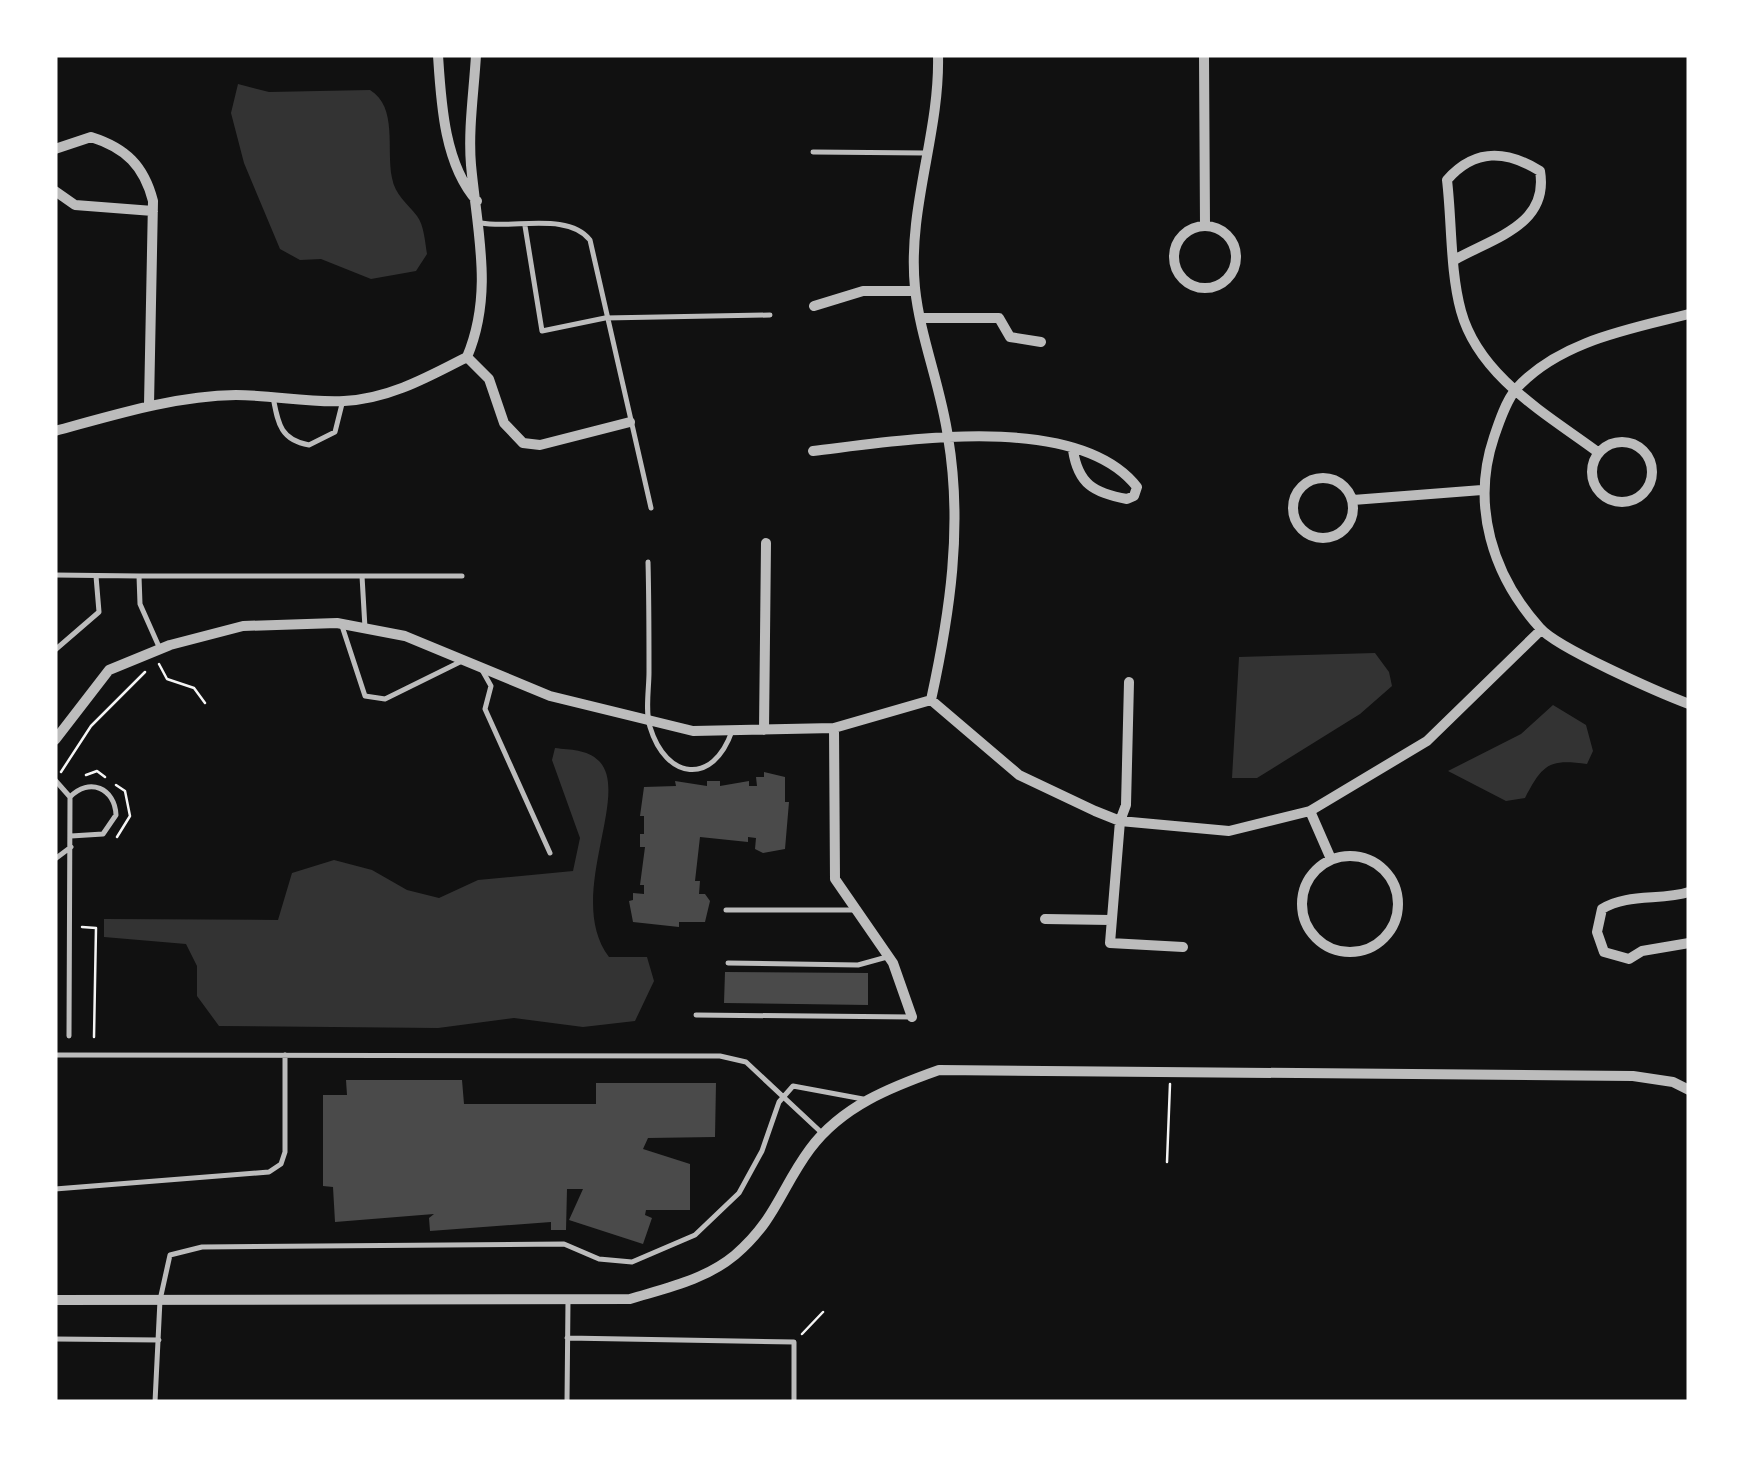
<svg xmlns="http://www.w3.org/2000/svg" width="1744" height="1457" font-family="'Playfair Display',serif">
<rect width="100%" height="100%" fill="#111"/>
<!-- water -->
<path fill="#333" d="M238 84 269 92 370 90C398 107 386 149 392 178 395 195 407 203 417 216 424 225 425 242 427 254L416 271 371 279 321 259 300 260 280 249 244 163 231 113Z
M1375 653 1389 672 1392 686 1360 714 1257 778H1232L1239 657Z
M1553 705 1586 725 1593 751 1587 764C1550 759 1543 763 1525 798L1506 801 1448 771 1521 734Z
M555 748C570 750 587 749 599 761 632 794 564 898 609 957H647L654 981 635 1021 583 1027 514 1018 438 1028 219 1026 197 996V966L186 944 104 937V919L278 920 292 873 334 860 372 870 407 890 439 898 478 880 573 871 580 838 552 760Z"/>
<!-- building -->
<path fill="#4a4a4a" d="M764 772 785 777V802H789L785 849 763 853 755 849 756 838 748 837V842L700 837 695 881H700L699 894H705L710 901 705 922H679V927L633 922 629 901 633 900V893L644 894V885H640L645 847H640V834H644V816H640L644 787 676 786 675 781 707 786V781H720V786L749 781V786H757L756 777H764Z
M725 972 868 973V1005L724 1003Z
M346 1080H462L464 1104H596V1083H716L715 1137 648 1138 643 1149 690 1164V1210H646L645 1215 652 1218 643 1244 569 1220 583 1189H567L566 1230H551V1222L430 1231 429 1218 434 1214 335 1222 333 1187 323 1186V1095H347Z"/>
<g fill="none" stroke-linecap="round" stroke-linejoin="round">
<!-- path -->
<path stroke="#f5f5f5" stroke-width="2.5" d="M159 664 167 679 194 688 205 703
M61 772 91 726 145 672
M86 775 97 771 105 777
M116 785 125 791 130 816 117 837
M82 927 96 928 94 1037
M1167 1162 1170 1084
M802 1334 823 1312"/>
<!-- service -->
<path stroke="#bcbcbc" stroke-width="5" d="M813 152 925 153
M481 223C514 229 568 212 590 240L651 508
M525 226 542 331 605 318 770 315
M273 397C278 423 280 440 309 445L335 432 342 404
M648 562C649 599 649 635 649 672 649 689 645 711 650 727 666 780 713 786 732 731
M55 575 139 576 140 604 160 649
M139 576H362L365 628
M362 576H462
M342 626 365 696 385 699 462 661
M55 650 99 612 96 576
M482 670 491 686 485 709 550 853
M55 780 70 797 69 1036
M70 797C89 777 115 788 116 815L103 834 71 836
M55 859 71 847
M726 910H854
M728 963 858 965 887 957
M696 1015 912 1017
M55 1055 720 1056 746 1062 823 1134
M55 1189 269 1172 281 1164 285 1152V1055
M567 1338 794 1342V1402
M55 1339 159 1340
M155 1402 160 1300 170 1255 202 1247 564 1244 599 1259 632 1262 695 1235 739 1193 762 1151 779 1102 793 1086 863 1099
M567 1402 568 1300"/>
<!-- minor -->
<path stroke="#bcbcbc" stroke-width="10" d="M438 55C441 102 444 164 477 201
M1204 55 1205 225
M55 149 91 137C126 148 144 166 153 201L149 405
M55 191 75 205 153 211
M1174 257a31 31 0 1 1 62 0a31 31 0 1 1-62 0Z
M1456 259C1496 237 1549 224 1540 171 1506 150 1475 148 1447 180 1452 222 1450 271 1461 311 1479 377 1548 415 1599 453
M814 306 863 291H915
M1689 314C1630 329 1559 341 1516 389 1506 401 1499 422 1494 437 1471 505 1492 575 1540 628 1557 648 1660 693 1689 704
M923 318H999L1010 337 1041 342
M467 357C494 293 477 231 471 165 468 129 474 91 476 55
M55 431C114 415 174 396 236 395 272 395 309 403 344 401 389 399 428 377 467 357L489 379 504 423 523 443 540 445 630 422
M1592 472a30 30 0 1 1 60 0a30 30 0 1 1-60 0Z
M813 451C898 441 1077 410 1137 487L1134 496 1127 499C1094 493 1078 484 1073 450
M1293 508a30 30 0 1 1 60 0a30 30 0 1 1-60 0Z
M1353 500 1482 490
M1129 682 1126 805 1120 821 1110 943 1183 947
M931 700C950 613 963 526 948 437 941 387 920 337 915 288 907 208 940 134 938 55
M834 728 835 879 893 963 912 1017
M764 730 766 543
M55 740 109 670 170 645 243 626 337 623 405 636 550 696 693 731 834 728 931 700 1019 775 1095 811 1120 821 1229 831 1310 811 1427 741 1541 630
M1310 811 1331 859
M1302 904a48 48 0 1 1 96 0a48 48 0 1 1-96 0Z
M1689 892C1661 901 1627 893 1602 909L1597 932 1604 952 1629 959 1642 951 1689 943
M1045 919 1111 920
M55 1300 630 1299C666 1288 705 1280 735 1255 776 1220 781 1188 810 1149 842 1106 891 1087 939 1070L1633 1076 1673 1082 1689 1090"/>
</g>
<!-- border -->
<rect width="1744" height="1457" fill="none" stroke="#ffffff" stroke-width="115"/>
</svg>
